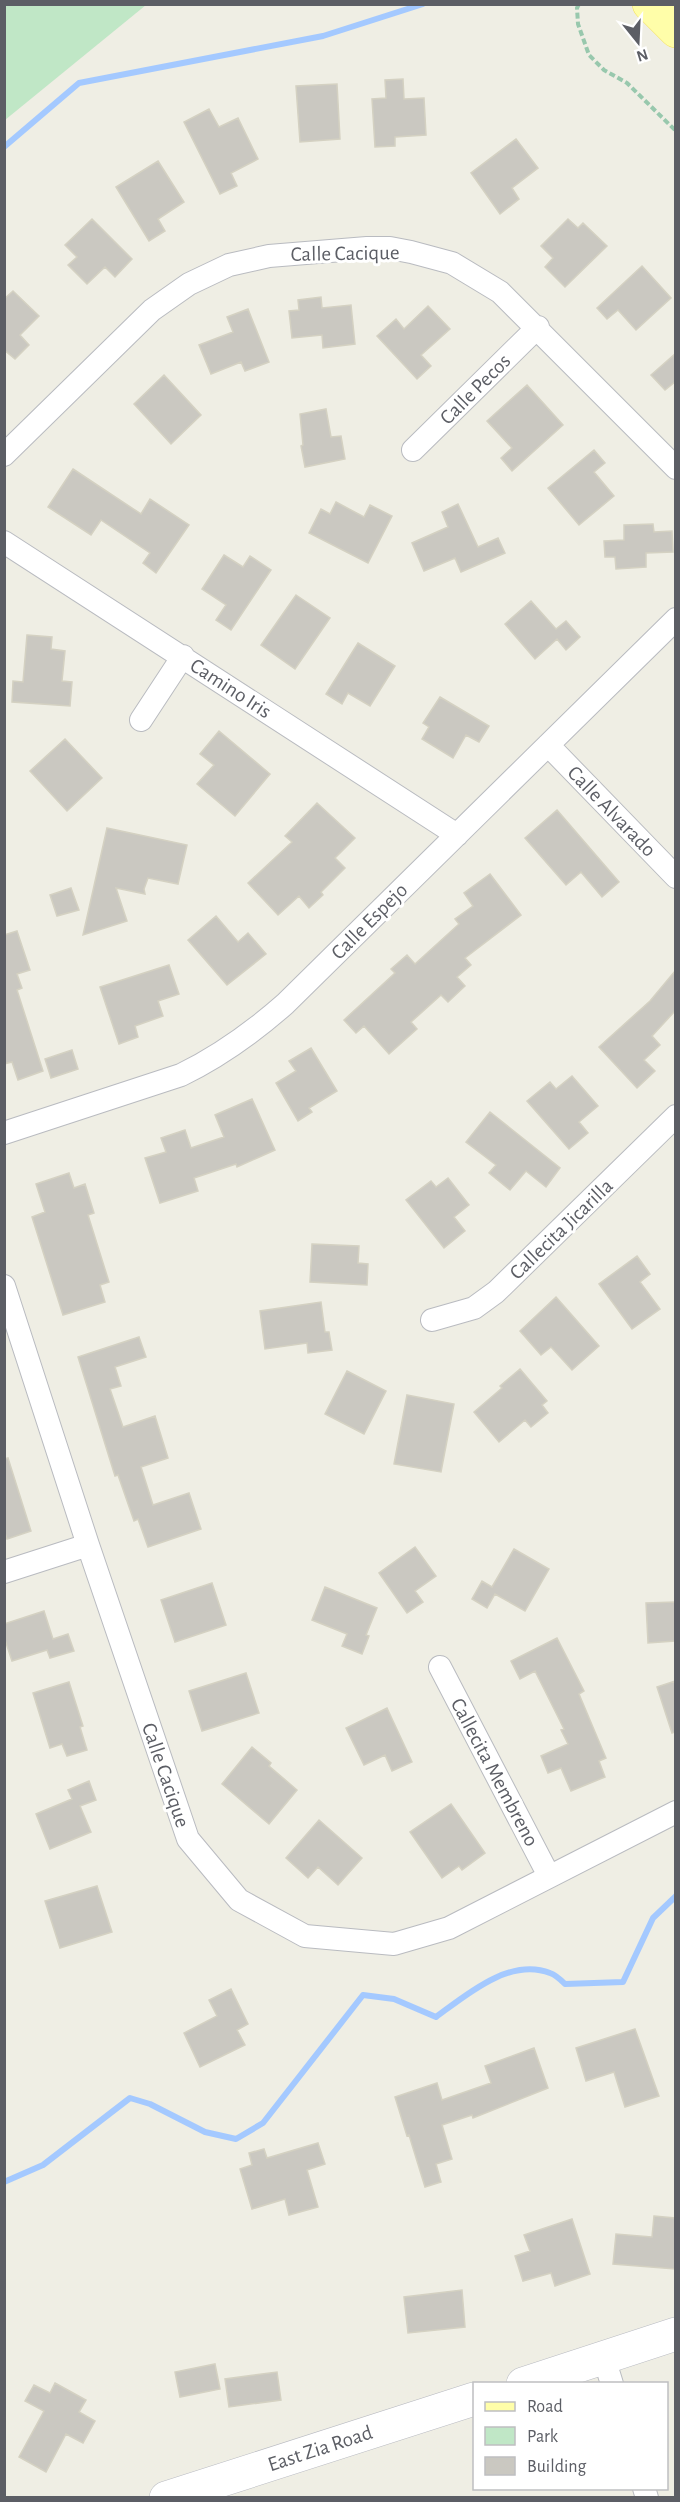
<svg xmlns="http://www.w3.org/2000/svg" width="680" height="2502" font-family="'Alegreya Sans',sans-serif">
<rect width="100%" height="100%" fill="#efeee4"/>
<!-- green -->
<path fill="#c0e7c6" d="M5 4H146V5L5 120Z"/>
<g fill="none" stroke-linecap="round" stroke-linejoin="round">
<!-- stream -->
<path stroke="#a4c9ff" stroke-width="6" d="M4 147 79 83 323 36 423 4
M4 2182 43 2165 130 2098 150 2104 205 2132 236 2139 263 2123 363 1995 394 1999 436 2017C466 1995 510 1957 550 1973 556 1975 561 1980 565 1984L623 1982 653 1918 676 1896"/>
</g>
<!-- building -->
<path fill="#cac8c1" stroke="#d4d1c2" stroke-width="1.5" d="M403 79 404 99 424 98 426 135 395 137V146L375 147 372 99 386 98 385 80Z
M337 84 340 139 300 142 296 86Z
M209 109 219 127 238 118 258 159 231 173 237 186 220 194 184 122Z
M516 139 538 168 512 188 519 199 500 214 471 173Z
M158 161 184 202 158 219 165 231 149 241 116 187Z
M92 219 132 259 115 277 105 267 87 284 68 265 77 257 65 245Z
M568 219 578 228 583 223 607 246 565 287 545 267 553 258 541 246Z
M642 266 671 298 636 330 618 310 607 319 597 308Z
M13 291 39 316 20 335 29 345 15 359 4 350V299Z
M321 297 322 308 351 305 355 344 323 348 322 335 292 338 289 311 299 310 298 300Z
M428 306 450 329 421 355 431 366 417 379 377 336 396 319 404 329Z
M248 309 269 362 245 371 241 362 211 374 199 345 233 332 227 317Z
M675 354V382L665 390 651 375Z
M164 375 201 415 171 444 134 404Z
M527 385 563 425 512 471 501 458 512 448 487 421Z
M326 409 331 437 341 436 345 459 305 467 301 446 303 445 300 414Z
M594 450 605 463 594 472 614 496 579 525 548 488Z
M73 469 141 514 150 499 189 525 156 573 143 563 150 553 101 520 91 535 48 507Z
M336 502 364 517 370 505 392 516 368 563 309 533 321 509 330 514Z
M458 504 478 547 498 538 505 553 461 572 455 558 424 571 412 543 448 527 442 512Z
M653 524 654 532 672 531 673 552 646 553V567L616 569 615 557H605L604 541 624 540V525Z
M224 555 243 567 250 556 271 570 231 630 216 620 226 605 202 589Z
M296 595 330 618 295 669 261 645Z
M531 601 556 629 566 621 580 637 566 650 557 639 535 659 505 624Z
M27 635 52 637 51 649 65 651 62 681 72 682 70 706 12 702 13 681 23 682Z
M358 643 395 666 370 706 348 693 342 704 326 694Z
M440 697 489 726 479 742 466 735 453 758 422 739 429 727 423 723Z
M219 731 270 774 235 816 197 784 214 765 200 754Z
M65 739 102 778 67 811 30 771Z
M317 803 355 838 335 858 345 868 321 892 323 895 309 908 299 896 278 915 248 883 292 842 285 836Z
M557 810 619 882 602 897 581 872 566 885 525 838Z
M107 828 187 845 178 884 148 878 144 889 145 894 116 888 127 921 83 935Z
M490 874 521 915 465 958 471 965 457 977 465 986 448 1002 441 995 411 1022 417 1029 389 1054 364 1026 356 1033 344 1020 395 973 391 969 407 955 415 964 459 924 455 919 473 906 464 893Z
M71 888 79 910 57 916 50 895Z
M216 916 238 942 248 933 266 954 227 985 188 940Z
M17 931 30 970 17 974 22 988 17 990 43 1071 18 1080 12 1062 4 1064V935Z
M169 965 179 994 158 1001 163 1016 135 1026 138 1037 119 1044 100 987Z
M675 971V1011L652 1036 660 1045 644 1060 655 1071 637 1088 599 1047 650 1001Z
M311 1048 337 1091 309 1108 312 1112 298 1121 276 1083 296 1071 289 1061Z
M72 1050 78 1069 51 1078 45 1059Z
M572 1076 598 1106 579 1122 588 1133 569 1149 527 1101 550 1082 556 1089Z
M252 1099 275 1150 237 1167 236 1164 194 1178 198 1191 160 1203 145 1158 166 1152 161 1138 185 1130 191 1148 224 1137 215 1115Z
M490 1112 560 1168 546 1187 526 1171 510 1190 489 1173 496 1165 466 1142Z
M69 1173 74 1188 85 1184 94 1213 88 1215 109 1282 100 1285 105 1302 63 1315 32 1217 45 1212 36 1184Z
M448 1178 469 1205 454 1217 465 1231 444 1248 406 1200 431 1181 436 1187Z
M312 1244 359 1246 358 1263 368 1264 367 1285 310 1282Z
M637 1256 650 1274 640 1282 660 1309 632 1329 599 1284Z
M556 1297 599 1346 572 1370 551 1347 541 1355 520 1331Z
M321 1302 325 1332H329L332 1350 308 1353 307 1343 265 1349 260 1311Z
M139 1337 146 1357 115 1367 121 1386 110 1389 123 1427 155 1416 168 1458 141 1467 153 1505 189 1493 201 1529 148 1547 138 1519 134 1521 118 1475 115 1476 78 1357Z
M520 1369 547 1401 542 1405 548 1413 531 1427 525 1420 499 1442 474 1412 502 1388 500 1386Z
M347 1371 386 1391 364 1434 325 1414Z
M407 1395 454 1404 441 1472 394 1464Z
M8 1458 31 1531 7 1539 4 1530V1459Z
M415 1547 436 1576 415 1591 423 1602 407 1613 379 1573Z
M514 1549 549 1569 525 1611 495 1594 487 1608 472 1599 482 1581 492 1587Z
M212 1583 226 1625 175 1642 161 1600Z
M325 1587 377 1608 366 1635 369 1636 362 1654 342 1646 347 1634 312 1620Z
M675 1602V1641L648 1643 646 1603Z
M44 1611 53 1639 68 1634 74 1651 50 1658 47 1650 12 1661 4 1637V1624Z
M557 1638 584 1691 579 1694 606 1758 599 1761 605 1777 571 1791 561 1768 548 1773 541 1756 568 1744 561 1730 564 1729 535 1671 520 1679 511 1661Z
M246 1673 259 1713 202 1731 189 1691Z
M675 1681V1732L672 1733 657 1687Z
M69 1682 83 1726 80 1727 87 1750 67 1756 62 1744 50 1748 33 1693Z
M387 1708 412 1762 392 1771 385 1755 364 1765 346 1728Z
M252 1747 271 1763 269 1766 297 1790 269 1824 222 1784Z
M89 1781 96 1800 80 1806 91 1832 50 1849 36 1814 72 1799 68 1790Z
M451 1804 485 1853 462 1870 459 1866 442 1878 410 1832Z
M319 1820 362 1858 338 1885 318 1867 308 1878 286 1858Z
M97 1886 112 1932 60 1948 45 1901Z
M231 1989 248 2024 237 2030 245 2045 200 2067 184 2033 217 2016 209 2000Z
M635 2029 659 2096 625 2107 614 2072 586 2081 576 2048Z
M534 2048 548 2088 473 2118 472 2115 442 2125 452 2159 436 2164 441 2182 425 2187 409 2135 407 2136 395 2097 437 2083 442 2100 491 2083 485 2066Z
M318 2143 325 2164 307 2170 318 2207 289 2215 285 2199 252 2209 240 2169 252 2165 249 2153 264 2149 267 2158Z
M654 2216 675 2218V2269L613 2264 616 2234 652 2237Z
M572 2219 590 2274 555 2286 551 2273 523 2281 515 2256 530 2251 524 2235Z
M462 2290 465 2327 408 2333 404 2297Z
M215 2364 220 2389 180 2397 175 2372Z
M277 2372 281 2400 229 2407 225 2379Z
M55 2383 86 2400 79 2412 95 2421 83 2443 66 2434 46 2472 19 2457 44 2411 25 2401 34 2385 50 2393Z"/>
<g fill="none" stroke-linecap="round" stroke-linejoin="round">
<defs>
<path id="street" d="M413 450 538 327
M4 455 152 310 189 284 229 265 269 256 367 248H390L411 252 452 263 500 292 676 468
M4 542 457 835
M141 720 183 656
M548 745 676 877
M4 1133 181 1075C220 1056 252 1033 285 1004L676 619
M4 1286 88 1545 188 1839 239 1900 305 1936 394 1944 449 1928 676 1812
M432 1320 474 1308 496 1292 676 1116
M4 1572 88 1545
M440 1667 549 1876
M604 2358 612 2384
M644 2488 647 2498"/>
<path id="secondary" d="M523 2384 676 2334
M166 2498 474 2399"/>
<path id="primary" d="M649 4 676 31"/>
</defs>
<!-- street casing -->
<use href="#street" stroke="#b9bbc0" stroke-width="24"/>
<!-- secondary casing -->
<use href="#secondary" stroke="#b9bbc2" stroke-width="34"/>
<!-- primary casing -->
<use href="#primary" stroke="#f5e156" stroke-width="34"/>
<!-- path -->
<path stroke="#98c8ad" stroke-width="4" stroke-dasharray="6 3" stroke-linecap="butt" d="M579 4 577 8 578 24 589 55 604 70 627 83 676 131"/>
<!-- street -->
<use href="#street" stroke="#fff" stroke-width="22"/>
<!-- secondary -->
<use href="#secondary" stroke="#fff" stroke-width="33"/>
<!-- primary -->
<use href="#primary" stroke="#fffea9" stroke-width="33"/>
</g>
<g text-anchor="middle" stroke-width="6" stroke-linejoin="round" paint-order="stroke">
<!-- street labels -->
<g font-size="21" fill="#5c5e65" stroke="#fff">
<text transform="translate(345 253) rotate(-1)" y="7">Calle Cacique</text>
<text transform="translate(475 389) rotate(-45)" y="7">Calle Pecos</text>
<text transform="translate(231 688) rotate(33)" y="7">Camino Iris</text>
<text transform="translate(612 811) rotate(46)" y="7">Calle Alvarado</text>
<text transform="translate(369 921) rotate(-45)" y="7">Calle Espejo</text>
<text transform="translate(561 1229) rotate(-44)" y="7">Callecita Jicarilla</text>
<text transform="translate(495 1772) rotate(62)" y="7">Callecita Membreno</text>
<text transform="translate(166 1775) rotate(71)" y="7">Calle Cacique</text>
<text transform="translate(320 2448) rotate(-18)" y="7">East Zia Road</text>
</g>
</g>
<!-- border -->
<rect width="680" height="2502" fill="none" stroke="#5c5e65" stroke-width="12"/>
<!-- legend -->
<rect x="473" y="2382" width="195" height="108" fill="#ffffff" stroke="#bebfc1" stroke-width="1.5"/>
<rect x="485" y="2402" width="30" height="9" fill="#fffea9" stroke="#bebfc1" stroke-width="1.5"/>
<text x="527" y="2412" font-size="18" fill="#5c5e65">Road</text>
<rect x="485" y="2427" width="30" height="18" fill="#c0e7c6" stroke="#bebfc1" stroke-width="1.5"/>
<text x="527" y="2442" font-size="18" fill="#5c5e65">Park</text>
<rect x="485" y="2457" width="30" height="18" fill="#cac8c1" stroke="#bebfc1" stroke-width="1.5"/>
<text x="527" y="2472" font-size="18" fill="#5c5e65">Building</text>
<!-- north arrow -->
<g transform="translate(638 42) rotate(162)" stroke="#ffffff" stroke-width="4.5" paint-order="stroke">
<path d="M0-4.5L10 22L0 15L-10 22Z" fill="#5c5e65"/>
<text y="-9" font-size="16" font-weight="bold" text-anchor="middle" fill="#5c5e65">N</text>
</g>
</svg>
